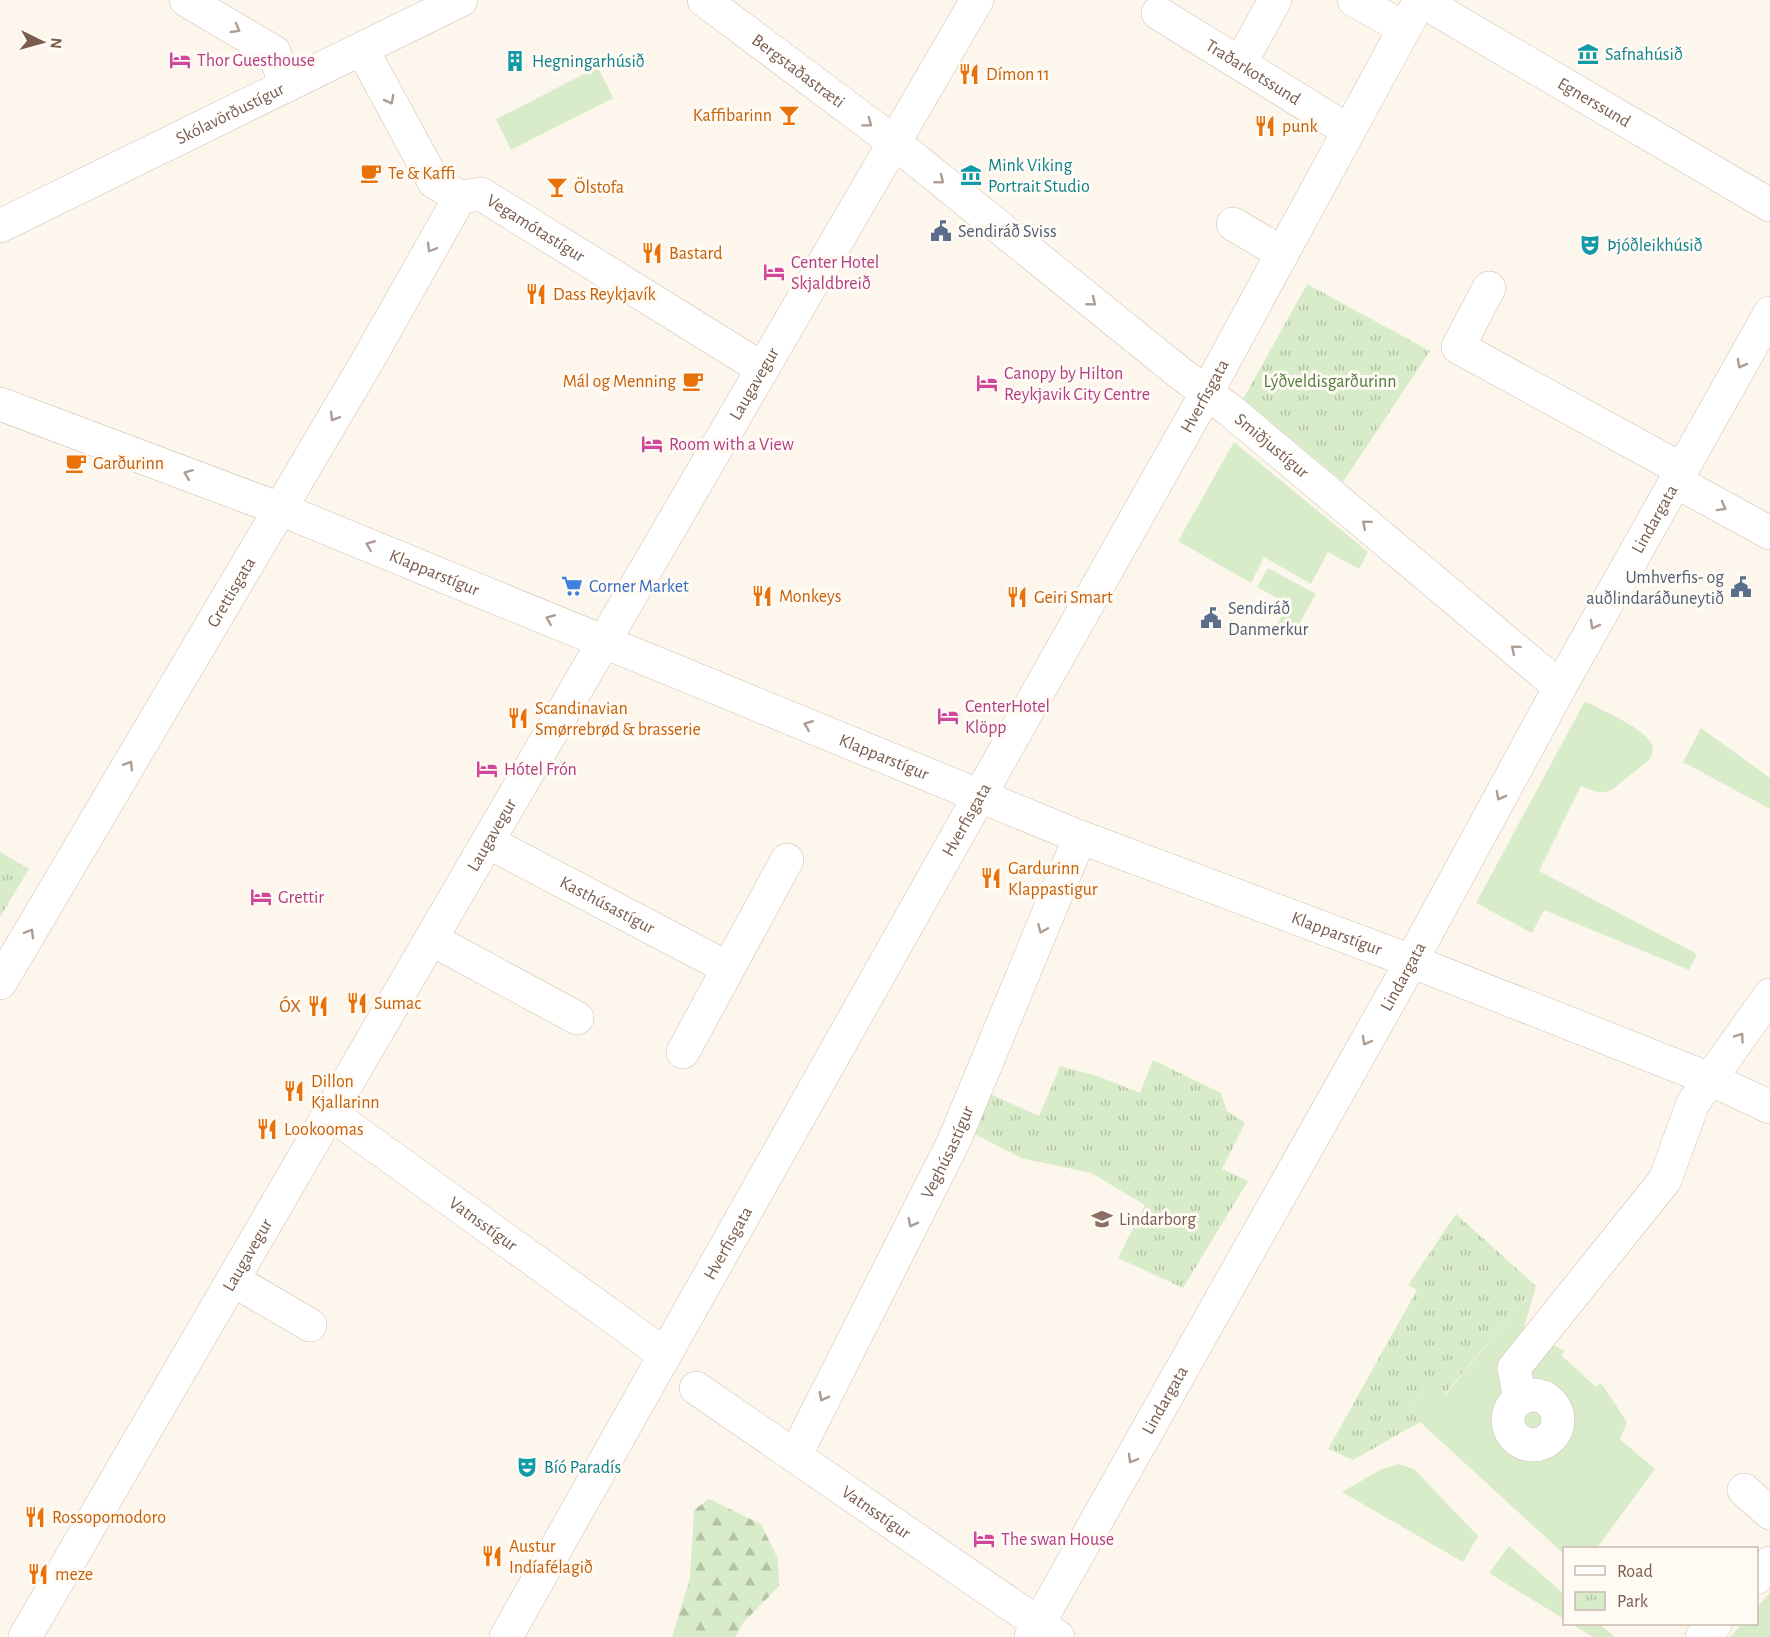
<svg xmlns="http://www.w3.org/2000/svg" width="1770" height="1637" font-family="'Alegreya Sans',sans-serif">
<defs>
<pattern id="forest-firs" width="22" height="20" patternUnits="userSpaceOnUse" patternTransform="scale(1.5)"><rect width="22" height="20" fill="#d8ecc9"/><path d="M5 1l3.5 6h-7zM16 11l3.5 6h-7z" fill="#b4c2a5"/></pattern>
<pattern id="park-tufts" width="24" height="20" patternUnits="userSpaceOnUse" patternTransform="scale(1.5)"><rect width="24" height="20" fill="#d8ecc9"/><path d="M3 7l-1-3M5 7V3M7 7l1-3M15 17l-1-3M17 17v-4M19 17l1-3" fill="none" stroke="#b4c2a5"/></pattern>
</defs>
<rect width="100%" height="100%" fill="#fdf6ec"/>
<!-- grass -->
<path fill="#d8ecc9" d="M598 67 613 98 511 150 496 119Z
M1234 442 1368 552 1359 569 1328 552 1311 584 1264 557 1251 583 1178 541Z
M1268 568 1316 594 1293 635 1276 626 1288 604 1257 587Z
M1585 701C1600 709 1648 730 1652 745 1654 750 1652 754 1650 759L1612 790C1600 795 1592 790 1581 786L1539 871 1697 954 1689 970 1544 910 1532 933 1476 903Z
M1701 728 1770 778V809L1683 762Z
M1536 1286 1523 1331 1560 1348 1565 1351 1561 1355 1596 1387 1600 1383 1604 1387 1627 1422 1620 1439 1655 1469 1597 1548H1564V1554L1420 1422 1410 1407 1427 1383 1445 1395Z
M1398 1464 1414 1469 1478 1536 1463 1562 1342 1492 1380 1470Z
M1509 1546 1564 1594V1619L1489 1573Z
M1770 1592V1637H1730L1742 1624H1756L1757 1608Z
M1571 1624H1599L1615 1637H1593Z"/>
<!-- forest -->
<path fill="url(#forest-firs)" d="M709 1499 761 1524 778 1559 779 1586 743 1623 735 1637H672L690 1578 694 1510Z"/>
<!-- park -->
<path fill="url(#park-tufts)" d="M1307 284 1430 351 1343 482 1243 399Z
M0 852 29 869 0 917Z
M1153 1060 1221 1093 1227 1111 1245 1123 1222 1169 1248 1181 1183 1288 1118 1258 1145 1205 1091 1173 1021 1158 975 1134 990 1094 1039 1116 1060 1066 1097 1076 1140 1093Z
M1456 1214 1536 1286 1444 1395 1427 1383 1410 1407 1420 1422 1353 1460 1328 1449 1417 1290 1408 1285Z"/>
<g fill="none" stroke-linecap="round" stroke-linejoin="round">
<defs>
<g id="minor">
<path d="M186 0 274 52 286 86"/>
<path id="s1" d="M704 0 895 143 1180 373 1231 411 1560 687"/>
<path d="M1354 0 1404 28"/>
<path id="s2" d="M1420 0 1770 205"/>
<path id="s3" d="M1158 13 1349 131"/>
<path id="s4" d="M362 49 434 182 460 197 481 194 763 369"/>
<path d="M1247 51 1275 0"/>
<path d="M1233 224 1282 253"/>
<path id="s5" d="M0 226 461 0"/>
<path d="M1489 288 1458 347 1681 469"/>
<path id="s6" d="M0 404 280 509 1080 837 1411 961 1710 1079 1770 1107"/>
<path d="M1675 481 1770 533"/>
<path id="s7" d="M488 842 728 968"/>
<path d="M431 939 577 1018"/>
<path id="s8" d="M0 983 368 360 460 197"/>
<path d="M683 1052 787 860"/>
<path id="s9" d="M330 1113 664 1354"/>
<path d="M233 1280 310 1325"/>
<path id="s10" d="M696 1388 1058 1637"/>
<circle cx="1533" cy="1420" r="25"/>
<path d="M1520 1399 1514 1368 1665 1180 1693 1103 1770 995"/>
<path id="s11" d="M795 1456 954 1141 1080 837"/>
<path d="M1744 1490 1770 1513"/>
<path d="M1756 1578 1770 1563"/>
<path id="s12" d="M25 1637 977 0"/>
<path id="s13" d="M506 1637 1207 392 1420 0"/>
<path id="s14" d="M1031 1637 1400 982 1560 687 1770 313"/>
<path d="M1702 1637 1715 1624"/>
</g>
</defs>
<!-- minor casing -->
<use href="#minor" stroke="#d1beb0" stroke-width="34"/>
<!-- minor -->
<use href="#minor" stroke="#fff" stroke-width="33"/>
</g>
<!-- one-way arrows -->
<defs><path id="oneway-chevron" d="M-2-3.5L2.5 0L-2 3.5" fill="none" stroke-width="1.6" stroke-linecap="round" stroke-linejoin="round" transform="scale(1.5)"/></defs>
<g stroke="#af9d94">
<use href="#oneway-chevron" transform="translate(236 29) rotate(30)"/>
<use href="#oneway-chevron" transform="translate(390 100) rotate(62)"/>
<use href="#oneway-chevron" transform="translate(868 123) rotate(37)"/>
<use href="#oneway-chevron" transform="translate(940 180) rotate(39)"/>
<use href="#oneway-chevron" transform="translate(431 248) rotate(120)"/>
<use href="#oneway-chevron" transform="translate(1092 302) rotate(39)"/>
<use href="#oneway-chevron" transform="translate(1741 364) rotate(119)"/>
<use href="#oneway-chevron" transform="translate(334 417) rotate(121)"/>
<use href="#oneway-chevron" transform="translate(188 474) rotate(-159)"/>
<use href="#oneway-chevron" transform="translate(1722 507) rotate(29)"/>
<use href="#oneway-chevron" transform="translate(1366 524) rotate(-140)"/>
<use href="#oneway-chevron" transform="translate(370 545) rotate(-158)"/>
<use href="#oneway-chevron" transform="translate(550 619) rotate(-158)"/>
<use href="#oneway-chevron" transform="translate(1594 625) rotate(119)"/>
<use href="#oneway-chevron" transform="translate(1515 649) rotate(-140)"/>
<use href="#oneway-chevron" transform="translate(808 725) rotate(-158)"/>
<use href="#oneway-chevron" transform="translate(129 765) rotate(-59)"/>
<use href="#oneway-chevron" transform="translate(1500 796) rotate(118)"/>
<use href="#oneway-chevron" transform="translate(1042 929) rotate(113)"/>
<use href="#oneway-chevron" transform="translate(30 933) rotate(-60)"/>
<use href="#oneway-chevron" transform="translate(1740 1037) rotate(-55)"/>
<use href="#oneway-chevron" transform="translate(1366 1041) rotate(119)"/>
<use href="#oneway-chevron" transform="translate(912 1223) rotate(117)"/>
<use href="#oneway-chevron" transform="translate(823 1397) rotate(117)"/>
<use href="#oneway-chevron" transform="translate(1132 1459) rotate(120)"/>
</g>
<!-- icons -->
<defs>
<symbol id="museum-bare" viewBox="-9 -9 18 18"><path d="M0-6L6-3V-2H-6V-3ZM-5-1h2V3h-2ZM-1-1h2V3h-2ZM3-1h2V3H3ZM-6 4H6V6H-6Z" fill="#0f9aa8" stroke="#fffaf3" stroke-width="2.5" paint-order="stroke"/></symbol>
<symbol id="hotel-bare" viewBox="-9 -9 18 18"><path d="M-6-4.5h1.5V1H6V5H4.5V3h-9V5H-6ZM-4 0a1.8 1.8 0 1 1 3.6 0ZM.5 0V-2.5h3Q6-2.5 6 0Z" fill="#d1479c" stroke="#fffaf3" stroke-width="2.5" paint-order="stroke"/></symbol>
<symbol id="building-bare" viewBox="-9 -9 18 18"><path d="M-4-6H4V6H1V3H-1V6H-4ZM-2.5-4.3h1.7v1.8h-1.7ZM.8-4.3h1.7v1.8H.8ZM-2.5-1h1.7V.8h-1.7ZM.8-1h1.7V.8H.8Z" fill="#0f9aa8" stroke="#fffaf3" stroke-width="2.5" paint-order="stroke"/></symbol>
<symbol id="restaurant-bare" viewBox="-9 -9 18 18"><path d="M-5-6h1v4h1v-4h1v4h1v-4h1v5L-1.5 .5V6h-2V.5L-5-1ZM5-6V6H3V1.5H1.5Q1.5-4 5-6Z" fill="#e8710a" stroke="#fffaf3" stroke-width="2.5" paint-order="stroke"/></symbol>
<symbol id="bar-bare" viewBox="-9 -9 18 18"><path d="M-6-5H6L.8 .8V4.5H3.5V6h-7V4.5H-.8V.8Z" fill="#e8710a" stroke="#fffaf3" stroke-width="2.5" paint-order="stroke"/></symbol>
<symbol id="cafe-bare" viewBox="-9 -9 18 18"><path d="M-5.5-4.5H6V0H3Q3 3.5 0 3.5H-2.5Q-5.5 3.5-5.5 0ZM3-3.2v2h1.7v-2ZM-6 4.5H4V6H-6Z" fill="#e8710a" stroke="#fffaf3" stroke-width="2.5" paint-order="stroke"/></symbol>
<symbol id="civic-bare" viewBox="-9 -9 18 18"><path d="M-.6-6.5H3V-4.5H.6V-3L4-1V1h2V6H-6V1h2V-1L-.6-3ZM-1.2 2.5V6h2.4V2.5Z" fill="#5c6f8a" stroke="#fffaf3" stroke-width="2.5" paint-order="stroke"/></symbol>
<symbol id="theatre-bare" viewBox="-9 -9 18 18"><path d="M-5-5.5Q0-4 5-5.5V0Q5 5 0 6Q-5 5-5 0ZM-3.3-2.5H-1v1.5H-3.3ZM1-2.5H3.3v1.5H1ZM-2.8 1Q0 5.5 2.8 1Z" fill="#0f9aa8" stroke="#fffaf3" stroke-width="2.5" paint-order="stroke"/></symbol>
<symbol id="supermarket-bare" viewBox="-9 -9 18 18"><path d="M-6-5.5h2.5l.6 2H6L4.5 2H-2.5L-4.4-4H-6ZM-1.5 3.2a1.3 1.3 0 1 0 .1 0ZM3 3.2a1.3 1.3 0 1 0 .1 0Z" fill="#3f7fe0" stroke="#fffaf3" stroke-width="2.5" paint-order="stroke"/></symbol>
<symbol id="school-bare" viewBox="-9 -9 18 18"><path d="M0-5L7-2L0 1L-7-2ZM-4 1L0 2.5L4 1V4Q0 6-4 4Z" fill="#8d6e63" stroke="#fffaf3" stroke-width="2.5" paint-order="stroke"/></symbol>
</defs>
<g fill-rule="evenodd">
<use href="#museum-bare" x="1573" y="39" width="30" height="30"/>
<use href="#hotel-bare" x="165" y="45" width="30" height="30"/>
<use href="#building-bare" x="500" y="46" width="30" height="30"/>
<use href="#restaurant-bare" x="954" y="59" width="30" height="30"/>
<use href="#bar-bare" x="774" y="100" width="30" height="30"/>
<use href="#restaurant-bare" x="1250" y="111" width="30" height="30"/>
<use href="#cafe-bare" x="356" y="158" width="30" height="30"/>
<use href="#museum-bare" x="956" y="160" width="30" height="30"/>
<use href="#bar-bare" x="542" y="172" width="30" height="30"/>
<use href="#civic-bare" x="926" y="216" width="30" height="30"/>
<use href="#theatre-bare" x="1575" y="230" width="30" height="30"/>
<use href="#restaurant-bare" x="637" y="238" width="30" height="30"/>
<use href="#hotel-bare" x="759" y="257" width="30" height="30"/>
<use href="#restaurant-bare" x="521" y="279" width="30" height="30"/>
<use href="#cafe-bare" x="678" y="366" width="30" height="30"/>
<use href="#hotel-bare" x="972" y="368" width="30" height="30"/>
<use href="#hotel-bare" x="637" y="429" width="30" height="30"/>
<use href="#cafe-bare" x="61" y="448" width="30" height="30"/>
<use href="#supermarket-bare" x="557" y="571" width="30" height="30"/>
<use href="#civic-bare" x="1726" y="572" width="30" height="30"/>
<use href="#restaurant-bare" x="747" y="581" width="30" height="30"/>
<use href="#restaurant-bare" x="1002" y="582" width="30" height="30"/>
<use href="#civic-bare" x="1196" y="603" width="30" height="30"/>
<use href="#hotel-bare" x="933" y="701" width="30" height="30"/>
<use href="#restaurant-bare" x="503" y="703" width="30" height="30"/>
<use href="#hotel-bare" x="472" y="754" width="30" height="30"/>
<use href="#restaurant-bare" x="976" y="863" width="30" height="30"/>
<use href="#hotel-bare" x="246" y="882" width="30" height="30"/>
<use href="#restaurant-bare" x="342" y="988" width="30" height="30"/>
<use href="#restaurant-bare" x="303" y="991" width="30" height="30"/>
<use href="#restaurant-bare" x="279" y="1076" width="30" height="30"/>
<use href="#restaurant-bare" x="252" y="1114" width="30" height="30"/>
<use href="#school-bare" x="1087" y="1204" width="30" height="30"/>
<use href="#theatre-bare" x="512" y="1452" width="30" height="30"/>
<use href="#restaurant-bare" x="20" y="1502" width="30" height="30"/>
<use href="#hotel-bare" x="969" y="1524" width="30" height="30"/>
<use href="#restaurant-bare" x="477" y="1541" width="30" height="30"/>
<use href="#restaurant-bare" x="23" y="1559" width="30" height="30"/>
</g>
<g text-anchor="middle" stroke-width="6" stroke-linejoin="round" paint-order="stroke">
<!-- culture labels -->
<g font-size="18" fill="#0d838f" stroke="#fffaf3" text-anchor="start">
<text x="1605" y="60">Safnahúsið</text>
<text x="532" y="67">Hegningarhúsið</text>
<text x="988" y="171">Mink Viking<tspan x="988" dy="21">Portrait Studio</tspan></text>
<text x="1607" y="251">Þjóðleikhúsið</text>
<text x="544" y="1473">Bíó Paradís</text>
</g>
<!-- hotel labels -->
<g font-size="18" fill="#b23c85" stroke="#fffaf3" text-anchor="start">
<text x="197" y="66">Thor Guesthouse</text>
<text x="791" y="268">Center Hotel<tspan x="791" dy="21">Skjaldbreið</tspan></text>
<text x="1004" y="379">Canopy by Hilton<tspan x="1004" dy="21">Reykjavik City Centre</tspan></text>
<text x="669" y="450">Room with a View</text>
<text x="965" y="712">CenterHotel<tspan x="965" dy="21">Klöpp</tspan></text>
<text x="504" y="775">Hótel Frón</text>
<text x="278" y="903">Grettir</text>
<text x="1001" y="1545">The swan House</text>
</g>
<!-- street labels -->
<g font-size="18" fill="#7a5c4d" stroke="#fffaf3">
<text dy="6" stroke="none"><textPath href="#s1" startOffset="118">Bergstaðastræti</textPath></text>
<text dy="6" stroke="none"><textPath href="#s3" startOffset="112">Traðarkotssund</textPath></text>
<text dy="6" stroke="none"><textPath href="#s2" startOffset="202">Egnerssund</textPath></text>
<text dy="6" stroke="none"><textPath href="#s5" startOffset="256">Skólavörðustígur</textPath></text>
<text dy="6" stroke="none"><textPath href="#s4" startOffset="267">Vegamótastígur</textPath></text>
<text dy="6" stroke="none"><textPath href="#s12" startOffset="1450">Laugavegur</textPath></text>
<text dy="6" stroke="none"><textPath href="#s13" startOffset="1424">Hverfisgata</textPath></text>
<text dy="6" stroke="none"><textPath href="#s1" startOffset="722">Smiðjustígur</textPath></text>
<text dy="6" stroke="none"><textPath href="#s14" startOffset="1280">Lindargata</textPath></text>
<text dy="6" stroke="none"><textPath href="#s6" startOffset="466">Klapparstígur</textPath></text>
<text dy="6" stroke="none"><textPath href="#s8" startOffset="454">Grettisgata</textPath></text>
<text dy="6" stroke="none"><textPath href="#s6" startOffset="952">Klapparstígur</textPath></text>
<text dy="6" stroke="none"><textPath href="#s13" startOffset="938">Hverfisgata</textPath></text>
<text dy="6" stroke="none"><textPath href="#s12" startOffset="928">Laugavegur</textPath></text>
<text dy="6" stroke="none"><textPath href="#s7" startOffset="135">Kasthúsastígur</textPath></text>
<text dy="6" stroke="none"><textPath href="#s6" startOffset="1438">Klapparstígur</textPath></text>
<text dy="6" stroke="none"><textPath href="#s14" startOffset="758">Lindargata</textPath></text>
<text dy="6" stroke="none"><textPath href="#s11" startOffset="340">Veghúsastígur</textPath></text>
<text dy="6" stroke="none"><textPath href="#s9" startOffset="189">Vatnsstígur</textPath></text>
<text dy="6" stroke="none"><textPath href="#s13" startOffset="452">Hverfisgata</textPath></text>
<text dy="6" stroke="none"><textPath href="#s12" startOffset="442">Laugavegur</textPath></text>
<text dy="6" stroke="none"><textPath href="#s14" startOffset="272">Lindargata</textPath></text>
<text dy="6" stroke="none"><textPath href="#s10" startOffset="219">Vatnsstígur</textPath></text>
</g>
<!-- food labels -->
<g font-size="18" fill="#c56008" stroke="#fffaf3" text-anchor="start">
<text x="986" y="80">Dímon 11</text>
<text x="772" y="121" text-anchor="end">Kaffibarinn</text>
<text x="1282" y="132">punk</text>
<text x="388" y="179">Te &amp; Kaffi</text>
<text x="574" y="193">Ölstofa</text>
<text x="669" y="259">Bastard</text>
<text x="553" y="300">Dass Reykjavík</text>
<text x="676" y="387" text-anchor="end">Mál og Menning</text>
<text x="93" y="469">Garðurinn</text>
<text x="779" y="602">Monkeys</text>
<text x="1034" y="603">Geiri Smart</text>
<text x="535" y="714">Scandinavian<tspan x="535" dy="21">Smørrebrød &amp; brasserie</tspan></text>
<text x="1008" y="874">Gardurinn<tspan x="1008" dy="21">Klappastigur</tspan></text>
<text x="374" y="1009">Sumac</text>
<text x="301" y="1012" text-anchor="end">ÓX</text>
<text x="311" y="1087">Dillon<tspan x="311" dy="21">Kjallarinn</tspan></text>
<text x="284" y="1135">Lookoomas</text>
<text x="52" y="1523">Rossopomodoro</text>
<text x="509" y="1552">Austur<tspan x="509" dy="21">Indíafélagið</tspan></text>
<text x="55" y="1580">meze</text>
</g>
<!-- service labels -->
<g font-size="18" fill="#4e5e75" stroke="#fffaf3" text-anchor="start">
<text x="958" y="237">Sendiráð Sviss</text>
<text x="1724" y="583" text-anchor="end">Umhverfis- og<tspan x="1724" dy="21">auðlindaráðuneytið</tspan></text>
<text x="1228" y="614">Sendiráð<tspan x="1228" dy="21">Danmerkur</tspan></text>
</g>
<!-- park labels -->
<g font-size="18" fill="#537a41" stroke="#fffaf3">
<text x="1330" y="387">Lýðveldisgarðurinn</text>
</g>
<!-- shop labels -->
<g font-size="18" fill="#366cbe" stroke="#fffaf3" text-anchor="start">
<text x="589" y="592">Corner Market</text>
</g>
<!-- education labels -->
<g font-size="18" fill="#785e54" stroke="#fffaf3" text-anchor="start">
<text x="1119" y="1225">Lindarborg</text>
</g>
</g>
<!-- legend -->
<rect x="1563" y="1547" width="195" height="78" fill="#fffaf3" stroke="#cabbb1" stroke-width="1.5"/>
<rect x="1575" y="1566" width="30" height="9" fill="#ffffff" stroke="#cabbb1" stroke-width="1.5"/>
<text x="1617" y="1577" font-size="18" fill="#7a5c4d">Road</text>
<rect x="1575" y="1592" width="30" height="18" fill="url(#park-tufts)" stroke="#cabbb1" stroke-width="1.5"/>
<text x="1617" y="1607" font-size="18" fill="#7a5c4d">Park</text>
<!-- north arrow -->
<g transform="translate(42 42) rotate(95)" stroke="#fffaf3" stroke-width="4.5" paint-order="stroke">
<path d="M0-4.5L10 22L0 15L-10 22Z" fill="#7a5c4d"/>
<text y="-9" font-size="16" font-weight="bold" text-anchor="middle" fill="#7a5c4d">N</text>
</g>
</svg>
